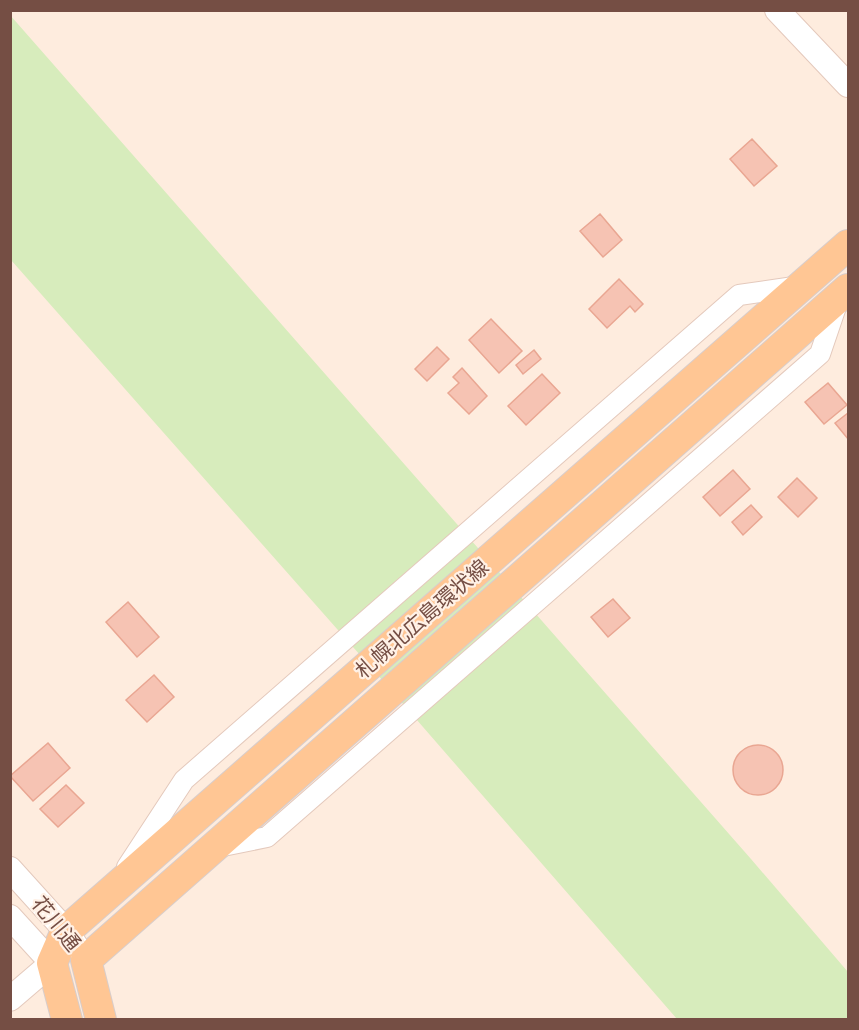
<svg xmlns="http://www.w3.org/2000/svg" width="859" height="1030" font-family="Manrope,'Noto Sans JP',sans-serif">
<rect width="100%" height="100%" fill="#feecde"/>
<!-- green -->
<path fill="#d7ecbc" d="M10 15 751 859 848 972V1019H677L383 681 11 260Z"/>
<!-- building -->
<path fill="#f6c3b3" stroke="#e9a692" stroke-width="1.5" d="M752 139 777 166 754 186 730 159Z
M600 214 622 240 603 257 580 231Z
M619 279 643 304 635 312 630 306 607 328 589 309Z
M491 319 522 351 499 373 469 340Z
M437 347 449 359 427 381 415 369Z
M534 350 541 359 523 374 516 365Z
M462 368 487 396 469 414 448 393 459 383 453 377Z
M542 374 560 393 526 425 508 406Z
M828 383 847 405 824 424 805 402Z
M848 413V439L835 423Z
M733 470 750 489 720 516 703 497Z
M797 478 817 498 798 517 778 497Z
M751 505 762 517 743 535 732 522Z
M613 599 630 618 608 637 591 617Z
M128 602 159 637 137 657 106 622Z
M154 675 174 697 147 722 126 700Z
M48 743 70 768 33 801 10 776Z
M733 770a25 25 0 1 1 50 0a25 25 0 1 1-50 0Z
M66 785 84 803 58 827 40 809Z"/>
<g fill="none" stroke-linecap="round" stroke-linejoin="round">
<defs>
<path id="minor" d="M218 847 267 837 820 354 838 301
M127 867 184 780 739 295 801 286"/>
<path id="tertiary" d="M777 10 848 85
M10 869 66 931 76 946
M10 917 52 963
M10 999 52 963"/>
<path id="primary" d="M67 1020 52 963 66 931 848 245
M101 1020 86 960 848 289"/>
</defs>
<!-- minor casing -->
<use href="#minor" stroke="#e4c9bc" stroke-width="22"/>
<!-- tertiary casing -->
<use href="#tertiary" stroke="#e4c9bc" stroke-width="26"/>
<!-- primary casing -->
<use href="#primary" stroke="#d8cdcb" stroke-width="32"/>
<!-- minor -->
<use href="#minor" stroke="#fff" stroke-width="20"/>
<!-- tertiary -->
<use href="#tertiary" stroke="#fff" stroke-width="24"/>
<!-- primary -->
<use href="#primary" stroke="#ffc694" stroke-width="30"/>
</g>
<g text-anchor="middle" stroke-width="4.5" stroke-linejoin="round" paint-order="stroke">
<!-- street labels -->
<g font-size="21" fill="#754e44" stroke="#fff1e6">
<text transform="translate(422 619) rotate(-41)" y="7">札幌北広島環状線</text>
<text transform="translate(56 924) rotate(51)" y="7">花川通</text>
</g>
</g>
<!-- border -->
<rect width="859" height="1030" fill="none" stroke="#754e44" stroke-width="24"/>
</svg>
